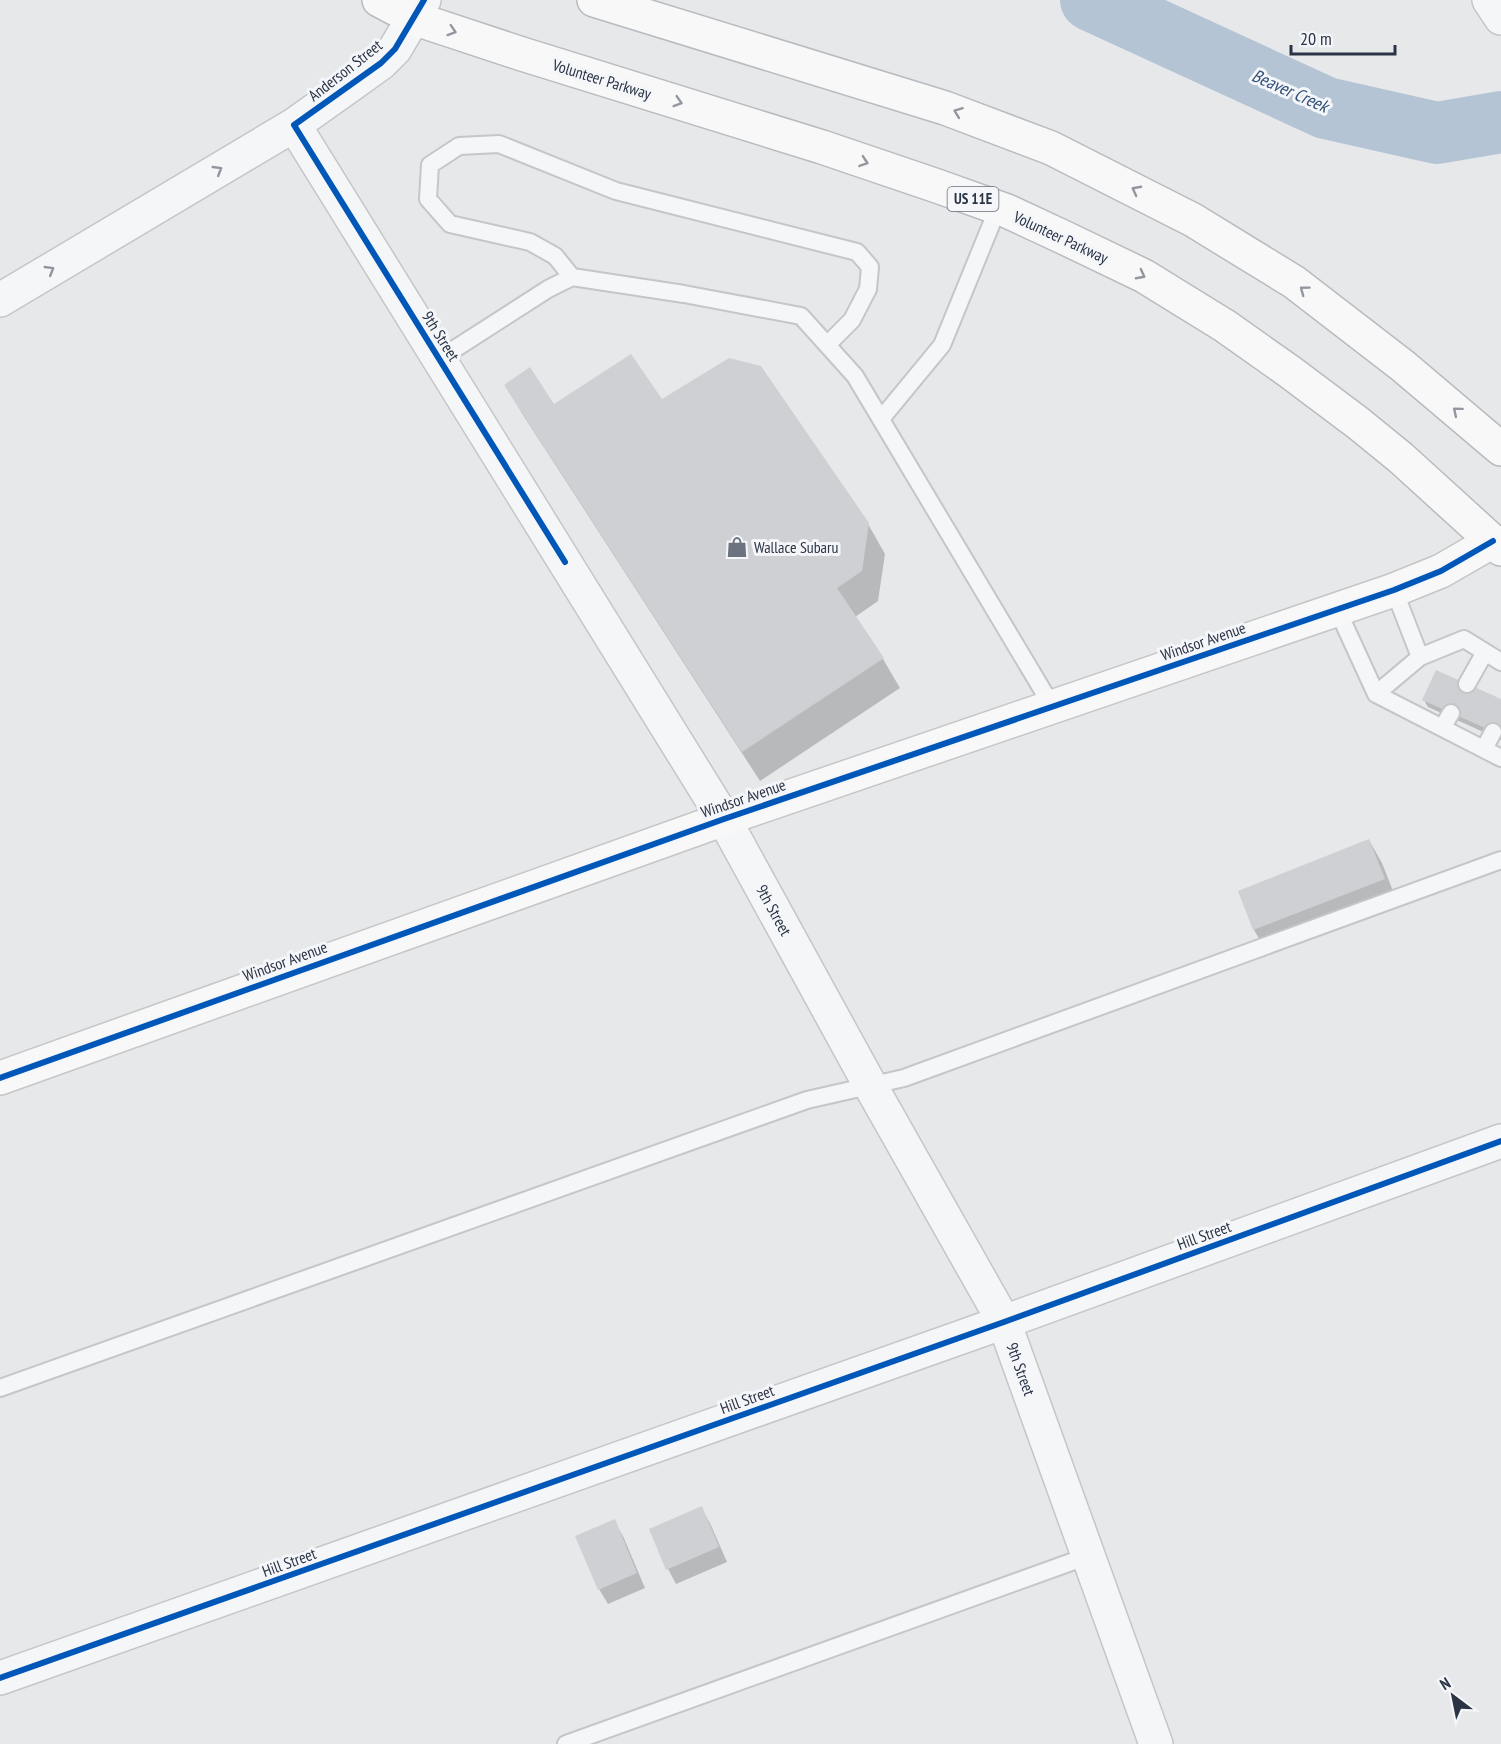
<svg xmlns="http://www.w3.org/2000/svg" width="1501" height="1744" font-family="'PT Sans Narrow',sans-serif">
<rect width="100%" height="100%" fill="#e6e8ea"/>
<!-- shadow -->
<path fill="#0003" d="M506 386 553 406 661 401 868 524 885 554 878 601 855 617 883 659 900 688 760 781 523 415Z
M1424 700 1501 701V740L1428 707Z
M1369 840 1382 863 1397 901 1267 952 1254 930 1240 891Z
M701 1508 710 1523 727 1562 676 1584 668 1569Z
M614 1521 623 1536 645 1588 608 1604 599 1589Z"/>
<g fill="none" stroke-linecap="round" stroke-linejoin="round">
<!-- river -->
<path stroke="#b4c4d5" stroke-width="62" d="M1091 0 1326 108 1437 133 1501 122"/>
</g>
<!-- building -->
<path fill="#ced0d3" d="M631 354 662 399 729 358 761 366 869 523 862 571 837 588 884 658 742 752 504 385 530 367 554 404Z
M1436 670 1501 699V735L1422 700Z
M1369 839 1385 879 1253 930 1238 891Z
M702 1506 719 1547 666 1570 649 1529Z
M615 1519 637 1573 598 1590 575 1536Z"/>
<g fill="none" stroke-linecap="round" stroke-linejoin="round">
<defs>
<path id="lane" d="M572 277 555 256 530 242 450 224 428 199 430 165 459 146 499 144 616 191 857 252 870 267 868 289 852 320 828 344
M439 359 548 289 572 277 684 294 801 316 855 376 1052 706
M881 419 942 345 998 208
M1394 590 1420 657
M1337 609 1376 694 1501 758
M1467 684 1485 652
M1376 694 1420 657 1464 639 1501 662
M1442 728 1451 713
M1484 749 1493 732
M0 1388 807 1100 904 1078 1501 860
M566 1744 1088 1556"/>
<path id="street" d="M1489 0 1501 18
M294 125 724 819 870 1085 1004 1322 1156 1744
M0 300 294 125 356 81 381 63 395 49 424 0
M0 1678 1004 1322 1501 1141"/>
<path id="secondary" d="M0 1078 724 819 1394 590 1441 571 1493 541"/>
<path id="highway" d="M379 0 413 18 522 54 822 147 937 186 1007 211 1065 238 1144 276 1225 326 1290 372 1358 423 1401 458 1501 549
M594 0 945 108 1051 148 1193 220 1294 282 1403 366 1501 449"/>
</defs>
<!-- lane casing -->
<use href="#lane" stroke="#c4c6c8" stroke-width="20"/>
<!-- street casing -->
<use href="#street" stroke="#c4c6c8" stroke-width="36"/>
<!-- secondary casing -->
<use href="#secondary" stroke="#c4c6c8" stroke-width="36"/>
<!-- highway casing -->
<use href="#highway" stroke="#b8bbbf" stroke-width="36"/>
<!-- lane -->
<use href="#lane" stroke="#f5f6f7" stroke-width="16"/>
<!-- street -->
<use href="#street" stroke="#f5f6f7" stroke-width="33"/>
<!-- secondary -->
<use href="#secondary" stroke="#f8f8f8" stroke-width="33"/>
<!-- highway -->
<use href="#highway" stroke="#f8f8f8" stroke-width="33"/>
<defs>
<path id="cycleway" d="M424 0 395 49 381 63 294 125 565 562
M0 1078 724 819 1394 590 1441 571 1493 541
M0 1678 1004 1322 1501 1141"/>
</defs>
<!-- cycleway casing -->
<use href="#cycleway" stroke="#f4f6f9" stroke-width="10"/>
<!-- cycleway -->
<use href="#cycleway" stroke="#0057b8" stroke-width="6"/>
</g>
<!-- one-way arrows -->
<defs><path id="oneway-chevron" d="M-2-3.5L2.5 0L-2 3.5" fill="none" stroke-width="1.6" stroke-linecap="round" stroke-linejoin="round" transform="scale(1.5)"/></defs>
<g stroke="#92969e">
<use href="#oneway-chevron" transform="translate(452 31) rotate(18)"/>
<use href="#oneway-chevron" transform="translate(678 102) rotate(17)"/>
<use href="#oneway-chevron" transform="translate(958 112) rotate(-159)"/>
<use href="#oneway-chevron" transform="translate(864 162) rotate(19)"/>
<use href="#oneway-chevron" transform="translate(1136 190) rotate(-152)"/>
<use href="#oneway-chevron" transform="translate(1141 275) rotate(28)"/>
<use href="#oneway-chevron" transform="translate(1304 290) rotate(-143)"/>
<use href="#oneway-chevron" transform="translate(1457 411) rotate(-140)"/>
</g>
<g stroke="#90959e">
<use href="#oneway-chevron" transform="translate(218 170) rotate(-31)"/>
<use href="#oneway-chevron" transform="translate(50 270) rotate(-31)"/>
</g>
<!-- icons -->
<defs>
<symbol id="shop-bare" viewBox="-9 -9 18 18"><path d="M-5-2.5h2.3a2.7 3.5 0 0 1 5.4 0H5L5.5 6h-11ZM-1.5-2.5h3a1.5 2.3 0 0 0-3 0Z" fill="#6c737f" stroke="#f4f6f9" stroke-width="2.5" paint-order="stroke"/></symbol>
</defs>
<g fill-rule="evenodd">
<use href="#shop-bare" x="722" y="532" width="30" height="30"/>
</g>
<g text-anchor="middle" stroke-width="6" stroke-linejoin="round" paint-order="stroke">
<!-- shield labels -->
<rect fill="#f4f6f9" stroke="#676e7b" stroke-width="1.5" x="947.5" y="187" width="51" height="24" rx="4.5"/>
<g font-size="15" font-weight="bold" fill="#2b3445">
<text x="973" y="204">US 11E</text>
</g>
<!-- street labels -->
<g font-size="16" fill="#2b3445" stroke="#f4f6f9">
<text transform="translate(345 70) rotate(-38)" y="6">Anderson Street</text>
<text transform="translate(602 79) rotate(17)" y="6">Volunteer Parkway</text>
<text transform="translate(1061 237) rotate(25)" y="6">Volunteer Parkway</text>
<text transform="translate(441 336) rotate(58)" y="6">9th Street</text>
<text transform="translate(1203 641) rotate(-19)" y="6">Windsor Avenue</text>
<text transform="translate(743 798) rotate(-19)" y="6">Windsor Avenue</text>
<text transform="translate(774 910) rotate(61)" y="6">9th Street</text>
<text transform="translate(285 961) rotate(-20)" y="6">Windsor Avenue</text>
<text transform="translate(1204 1235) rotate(-20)" y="6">Hill Street</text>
<text transform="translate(1021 1369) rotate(70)" y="6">9th Street</text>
<text transform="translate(747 1399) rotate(-20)" y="6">Hill Street</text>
<text transform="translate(289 1562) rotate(-20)" y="6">Hill Street</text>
</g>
<!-- poi labels -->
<g font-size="16" fill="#2b3445" stroke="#f4f6f9" text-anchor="start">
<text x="754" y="553">Wallace Subaru</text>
</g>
<!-- water labels -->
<g font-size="18" font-style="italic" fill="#34527a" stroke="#f4f6f9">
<text transform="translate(1290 91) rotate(24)" y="6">Beaver Creek</text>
</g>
</g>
<!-- north arrow -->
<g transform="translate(1453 1696) rotate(328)" stroke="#f4f6f9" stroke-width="4.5" paint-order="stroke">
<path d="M0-4.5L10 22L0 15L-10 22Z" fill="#2b3445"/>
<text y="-9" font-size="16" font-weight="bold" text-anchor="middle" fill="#2b3445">N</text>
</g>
<!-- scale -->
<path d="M1291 45v9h104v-9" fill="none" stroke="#2b3445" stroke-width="3"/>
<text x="1300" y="45" font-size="18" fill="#2b3445" stroke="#f4f6f9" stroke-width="4.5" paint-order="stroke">20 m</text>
</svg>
